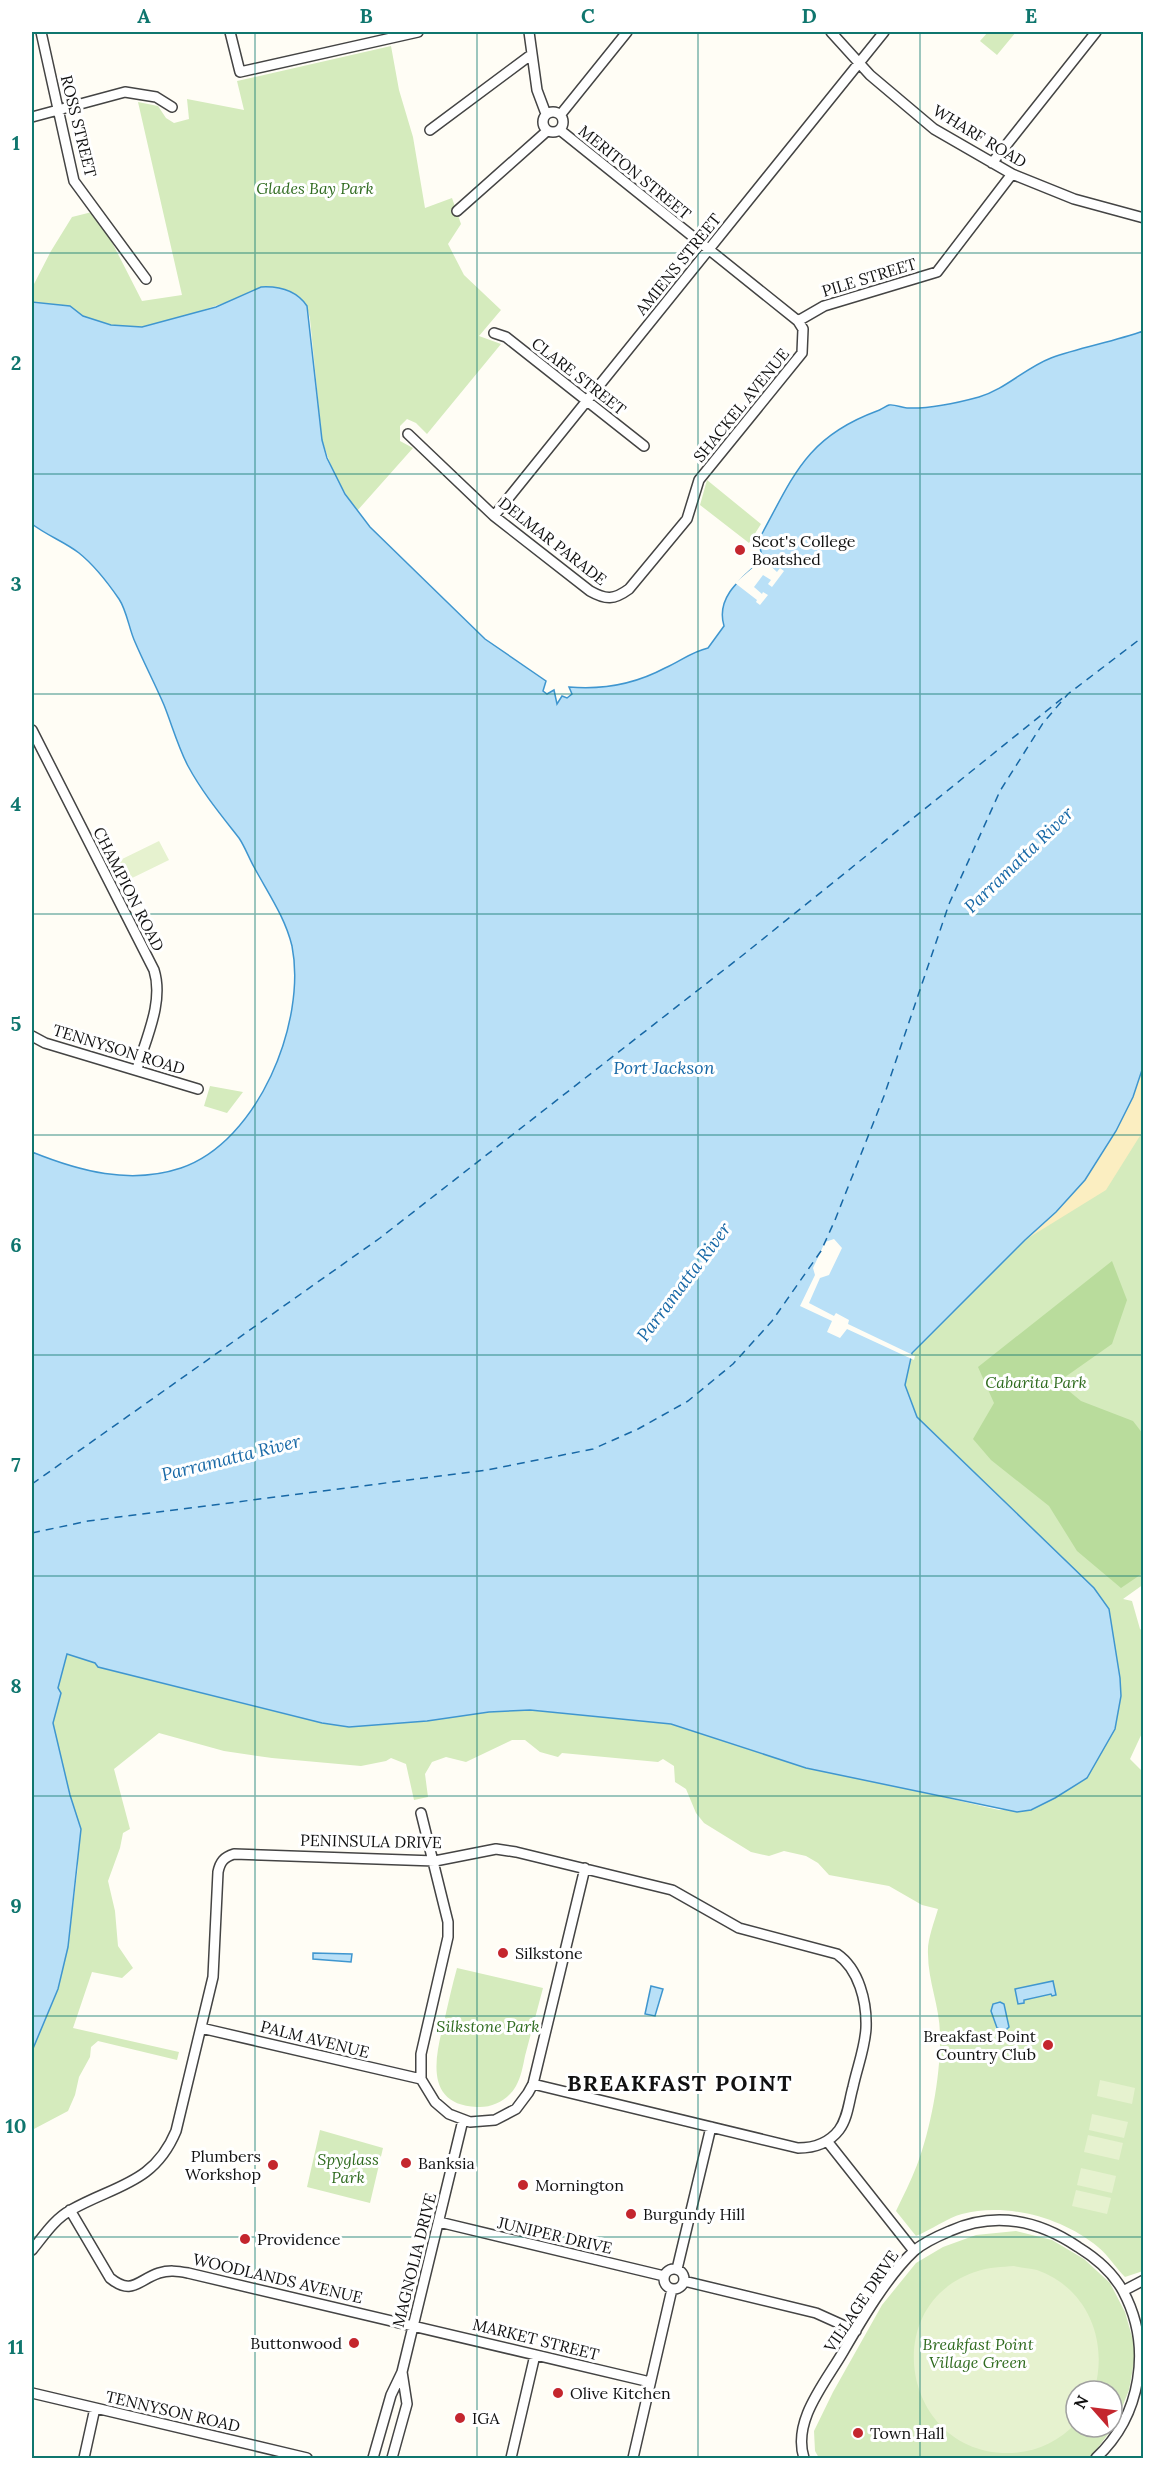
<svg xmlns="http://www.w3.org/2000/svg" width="1175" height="2490" font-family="Lora,serif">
<rect width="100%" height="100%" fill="#fffdf5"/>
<!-- green -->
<path fill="#d5ebbd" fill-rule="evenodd" d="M988 32H1016L997 55 980 41Z
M391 46 399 90 413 137 425 208 452 198 461 224 448 244 464 275 501 310 479 336 501 344 427 434 416 423 407 419 400 426V441L413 448 357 511 335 477 322 440 310 319 307 306 300 297 290 291 227 302 179 318 142 327 110 325 83 316 70 306 35 304 32 302V283L34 284 51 251 72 217 96 211 142 301 182 295 138 102 158 106 166 118 174 123 189 119 187 99 244 110 237 81Z
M707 480 761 524 749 543 700 505Z
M1143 1067 1144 1584 1123 1599 1132 1601 1140 1629 1144 1632 1143 1731 1130 1759 1144 1773 1143 2271 1125 2277C1116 2268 1108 2255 1098 2247 1063 2218 1007 2202 962 2214 947 2218 931 2230 916 2236L896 2211C903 2196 911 2181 917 2165 931 2129 941 2073 940 2035 940 2007 928 1982 928 1954 927 1940 934 1923 938 1909L922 1905 889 1886 829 1875 818 1863 806 1856 784 1851 769 1856 751 1852 704 1823 696 1813 686 1789 675 1782 674 1766 663 1759 658 1762 562 1753 558 1757 540 1752 525 1740H512L466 1762 446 1757 432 1762 425 1774 428 1797 414 1800 406 1764 391 1758 386 1761 361 1766 272 1758 224 1751 159 1733 114 1769 130 1829 123 1833 120 1848 108 1881 115 1911 118 1946 133 1968 122 1978 92 1972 73 2028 179 2052 177 2060 98 2041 91 2047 90 2057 79 2077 75 2095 68 2111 32 2130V2051L58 1989 68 1947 78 1866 70 1795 53 1723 61 1693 58 1688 67 1654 95 1663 98 1667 322 1723 427 1721 489 1712 530 1710 671 1724 806 1768 848 1775 999 1810H1031L1055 1798 1087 1778 1112 1629 1109 1609 1094 1588 917 1417 904 1385 912 1353 1025 1240 1056 1212 1085 1180 1133 1097Z
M210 1086 243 1092 227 1113 204 1106Z
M457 1968 543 1988C537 2011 531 2033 525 2056 523 2066 521 2077 516 2086 508 2100 493 2108 477 2107 424 2105 435 2057 444 2022 448 2004 452 1986 457 1968Z
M320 2130 383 2148 370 2203 307 2187Z
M1016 2231 1052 2240 1084 2259 1110 2283 1125 2312 1136 2351 1129 2390 1115 2425 1090 2458H819L815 2451 814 2431 833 2392 882 2305 916 2263 943 2247 976 2235ZM1076 2391H1112V2427H1076Z"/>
<!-- forest -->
<path fill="#b9dc9c" d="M1112 1261 1127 1300 1112 1344 1058 1382 1081 1401 1133 1421 1143 1434V1573L1121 1588 1077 1551 1049 1506 991 1460 973 1439 994 1403 978 1367Z"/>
<!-- sand -->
<path fill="#fbeec1" d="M1143 1067V1131L1106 1190 1025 1240C1082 1189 1118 1139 1143 1067Z"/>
<!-- pitch -->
<path fill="#e6f2cf" d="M159 841 169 860 126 881 116 862Z
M1100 2080 1135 2088 1132 2104 1097 2096Z
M1092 2114 1128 2122 1124 2138 1089 2130Z
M1088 2135 1123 2143 1119 2160 1084 2152Z
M1081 2168 1116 2176 1112 2193 1077 2185Z
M1076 2190 1111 2198 1107 2214 1072 2206Z
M1014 2266C1021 2268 1030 2268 1037 2270 1088 2288 1109 2342 1094 2391H1076V2423C1060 2441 1036 2452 1012 2453 903 2457 875 2303 978 2271 989 2267 1002 2267 1014 2266Z"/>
<!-- water -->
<path fill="#b9e0f7" stroke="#3f96cf" stroke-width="1.5" d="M261 287C279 286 296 290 307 306L322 440 327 458 345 494 370 527 485 639 546 681 543 691 547 694 554 690 557 704 562 696 567 698 572 694 569 687C603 690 635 684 665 668 681 661 691 652 708 648L724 626C715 596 743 577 763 559L758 541C793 478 804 438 877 411 881 410 886 406 889 405 895 404 902 408 907 408 931 409 957 403 979 397 1006 389 1025 368 1051 358 1081 347 1113 342 1143 331V1067L1133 1097 1116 1131 1085 1180 1056 1212 1025 1240 912 1353 905 1385 917 1417 1094 1588 1109 1609 1120 1678 1121 1696 1115 1729 1087 1778 1055 1798 1031 1810 1017 1812 806 1768 671 1724 530 1710 489 1712 427 1721 349 1727 322 1723 98 1667 95 1663 67 1654 58 1688 61 1693 53 1723 70 1795 81 1829 68 1947 58 1989 32 2051V1152C79 1171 130 1185 181 1168 258 1142 307 1022 292 946 285 917 268 893 254 867 249 858 245 847 239 838 221 815 202 792 188 766 178 747 172 725 164 705 155 684 144 663 135 642 129 629 127 611 119 599 108 583 94 565 79 553 65 542 46 535 32 524V302L70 306 83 316 111 325 142 327 216 307Z
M313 1953 352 1954 351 1962 313 1959Z
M1053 1981 1056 1995 1052 1996 1051 1994 1024 2000V2003L1018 2004 1015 1989Z
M651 1986 663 1989 655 2016 645 2014Z
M1000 2002 1004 2004 1009 2027 1005 2031 997 2028 991 2011 993 2004Z"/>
<!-- pier -->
<path fill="#fffdf5" d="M763 559 777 572 780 568 784 571 772 587 768 584 771 580 763 575 754 587 762 594 763 592 768 595 760 605 756 602 757 600 735 583Z
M834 1239 842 1248 829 1275 820 1278 809 1303 834 1316 836 1313 849 1320 848 1324 915 1356 914 1360 847 1329 840 1338 827 1332 832 1321 800 1306 815 1275 813 1268 821 1251 825 1242Z"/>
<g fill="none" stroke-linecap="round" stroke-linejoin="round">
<!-- ferry -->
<path stroke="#1768a6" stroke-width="1.5" stroke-dasharray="8 6" stroke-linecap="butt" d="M32 1484 380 1238 743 955 1065 696
M32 1533 88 1521 487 1470 593 1449 638 1429 688 1401 733 1364 772 1321 821 1251 835 1220 884 1096 949 904 1000 791 1043 723 1068 694 1144 636"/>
<defs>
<path id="street" d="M41 32 74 181 146 279
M230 32 240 72 418 32
M529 32 537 90 546 114
M831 32 870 75 934 129 1012 174 1074 199 1144 218
M543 122a10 10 0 1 1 20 0a10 10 0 1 1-20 0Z
M561 114 627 32
M32 117 125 92 156 97 172 107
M430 130 532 54
M992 163 1096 32
M457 211 547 131
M798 321 824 306 937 272 1012 174
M494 333 506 337 644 446
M408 434 494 516 590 591C606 600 614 600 629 589L687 519 699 480 802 353 803 329 798 321 560 130
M494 516 884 32
M32 730 154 970C164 1002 146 1038 137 1069
M32 1036 45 1043 198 1089
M421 1813 448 1922V1937L421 2054V2079L435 2102 449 2114 470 2122 495 2120 516 2109 528 2093 533 2084 585 1868
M201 2028 421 2079
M827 2141 914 2251
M70 2210 110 2278C132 2296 138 2280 159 2273 169 2270 177 2271 188 2273L650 2382
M439 2222 664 2276
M32 2250C43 2237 54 2219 71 2210 115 2185 154 2184 176 2131L213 1977 218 1872C220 1862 224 1857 234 1854L435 1861 496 1849 516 1852 672 1890 739 1928 837 1954C859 1969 867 2002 866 2028 865 2048 857 2068 853 2087 849 2101 848 2118 839 2130 829 2143 814 2148 798 2148L533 2084
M664 2279a10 10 0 1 1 20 0a10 10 0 1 1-20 0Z
M677 2269 711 2127
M684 2281 816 2313 856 2331
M1123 2291 1144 2280
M32 2393 307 2458
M84 2458 95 2408
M373 2458 391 2395 402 2372 463 2120
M392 2458 407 2404 402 2372
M511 2458 535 2355
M633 2458 672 2289
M804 2458C792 2421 825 2383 843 2352 861 2321 888 2275 914 2251 923 2243 938 2236 950 2231 995 2211 1038 2220 1078 2247 1096 2258 1113 2273 1123 2291 1153 2347 1141 2416 1096 2458"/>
</defs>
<!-- street casing -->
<use href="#street" stroke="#444" stroke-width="12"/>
<!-- street -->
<use href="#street" stroke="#fff" stroke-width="9"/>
</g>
<!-- grid -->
<path fill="none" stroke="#0f766e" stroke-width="1.5" stroke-opacity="0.55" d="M255 32V2458M477 32V2458M698 32V2458M920 32V2458M32 253H1144M32 474H1144M32 694H1144M32 914H1144M32 1135H1144M32 1355H1144M32 1576H1144M32 1796H1144M32 2016H1144M32 2237H1144"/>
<!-- markers -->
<g fill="#c4262e" stroke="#fff" stroke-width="2">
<circle cx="740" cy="550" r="6"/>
<circle cx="503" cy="1953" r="6"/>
<circle cx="1048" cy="2045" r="6"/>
<circle cx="406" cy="2163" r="6"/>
<circle cx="273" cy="2165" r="6"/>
<circle cx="523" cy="2185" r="6"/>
<circle cx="631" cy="2214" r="6"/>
<circle cx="245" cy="2239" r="6"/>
<circle cx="354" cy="2343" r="6"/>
<circle cx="558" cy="2393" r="6"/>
<circle cx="460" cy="2418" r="6"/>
<circle cx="858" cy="2433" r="6"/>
</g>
<g text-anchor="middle" stroke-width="6" stroke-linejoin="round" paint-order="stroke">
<!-- street labels -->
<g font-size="16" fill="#111" stroke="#fff">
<text transform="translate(79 126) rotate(76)" y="6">ROSS STREET</text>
<text transform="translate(980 136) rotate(31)" y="6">WHARF ROAD</text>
<text transform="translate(635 172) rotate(39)" y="6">MERITON STREET</text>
<text transform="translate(678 264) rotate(-51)" y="6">AMIENS STREET</text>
<text transform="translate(869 277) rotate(-17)" y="6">PILE STREET</text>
<text transform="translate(579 376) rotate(38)" y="6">CLARE STREET</text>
<text transform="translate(741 405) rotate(-51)" y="6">SHACKEL AVENUE</text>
<text transform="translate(553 541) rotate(38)" y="6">DELMAR PARADE</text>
<text transform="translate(129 889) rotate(63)" y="6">CHAMPION ROAD</text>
<text transform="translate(119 1049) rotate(17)" y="6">TENNYSON ROAD</text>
<text transform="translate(371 1841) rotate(1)" y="6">PENINSULA DRIVE</text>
<text transform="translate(315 2039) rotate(14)" y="6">PALM AVENUE</text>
<text transform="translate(555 2235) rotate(13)" y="6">JUNIPER DRIVE</text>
<text transform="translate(414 2260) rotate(-76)" y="6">MAGNOLIA DRIVE</text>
<text transform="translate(278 2278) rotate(13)" y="6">WOODLANDS AVENUE</text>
<text transform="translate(861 2301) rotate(-56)" y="6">VILLAGE DRIVE</text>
<text transform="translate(536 2339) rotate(14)" y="6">MARKET STREET</text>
<text transform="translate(173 2411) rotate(13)" y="6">TENNYSON ROAD</text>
</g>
<!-- park labels -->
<g font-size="16" font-style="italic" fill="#2f6b1f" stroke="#fff">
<text x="315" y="194">Glades Bay Park</text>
<text x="1036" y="1388">Cabarita Park</text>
<text x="488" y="2032">Silkstone Park</text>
<text x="348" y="2165">Spyglass<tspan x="348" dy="18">Park</tspan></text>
<text x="978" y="2350">Breakfast Point<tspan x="978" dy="18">Village Green</tspan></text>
</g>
<!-- poi labels -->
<g font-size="16" fill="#111" stroke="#fff" text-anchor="start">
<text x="752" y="547">Scot's College<tspan x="752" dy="18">Boatshed</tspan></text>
<text x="515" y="1959">Silkstone</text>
<text x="1036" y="2042" text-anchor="end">Breakfast Point<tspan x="1036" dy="18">Country Club</tspan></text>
<text x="261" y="2162" text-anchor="end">Plumbers<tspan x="261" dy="18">Workshop</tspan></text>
<text x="418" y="2169">Banksia</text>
<text x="535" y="2191">Mornington</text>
<text x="643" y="2220">Burgundy Hill</text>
<text x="257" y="2245">Providence</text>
<text x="342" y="2349" text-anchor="end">Buttonwood</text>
<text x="570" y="2399">Olive Kitchen</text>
<text x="472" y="2424">IGA</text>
<text x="870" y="2439">Town Hall</text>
</g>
<!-- water labels -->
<g font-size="18" font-style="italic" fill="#1768a6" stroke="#fff">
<text transform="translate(1019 860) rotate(-44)" y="6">Parramatta River</text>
<text x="664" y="1074">Port Jackson</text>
<text transform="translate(684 1282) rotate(-53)" y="6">Parramatta River</text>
<text transform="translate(231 1458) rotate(-14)" y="6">Parramatta River</text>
</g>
<!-- district labels -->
<g font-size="22" font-weight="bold" letter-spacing="1.5" fill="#111" stroke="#fff">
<text x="680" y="2091">BREAKFAST POINT</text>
</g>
</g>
<!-- border -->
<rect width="1175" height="2490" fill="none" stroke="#ffffff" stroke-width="66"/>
<!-- north arrow -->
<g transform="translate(1094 2409) rotate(298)"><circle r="28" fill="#ffffff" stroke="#a0a0a0" stroke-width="1.5"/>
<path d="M0-4.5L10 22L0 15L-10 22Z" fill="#c4262e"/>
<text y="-9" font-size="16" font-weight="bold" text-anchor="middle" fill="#111111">N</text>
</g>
<rect x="33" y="33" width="1109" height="2424" fill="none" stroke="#0f766e" stroke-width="2"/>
<g font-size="20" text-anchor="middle" font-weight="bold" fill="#0f766e">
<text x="144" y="23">A</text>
<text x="366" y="23">B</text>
<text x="588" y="23">C</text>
<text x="809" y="23">D</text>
<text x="1031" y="23">E</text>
<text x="16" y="150">1</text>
<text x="16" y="370">2</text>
<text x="16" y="591">3</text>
<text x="16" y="811">4</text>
<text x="16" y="1031">5</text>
<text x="16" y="1252">6</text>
<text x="16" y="1472">7</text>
<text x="16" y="1693">8</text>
<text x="16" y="1913">9</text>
<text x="16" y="2133">10</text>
<text x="16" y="2354">11</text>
</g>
</svg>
